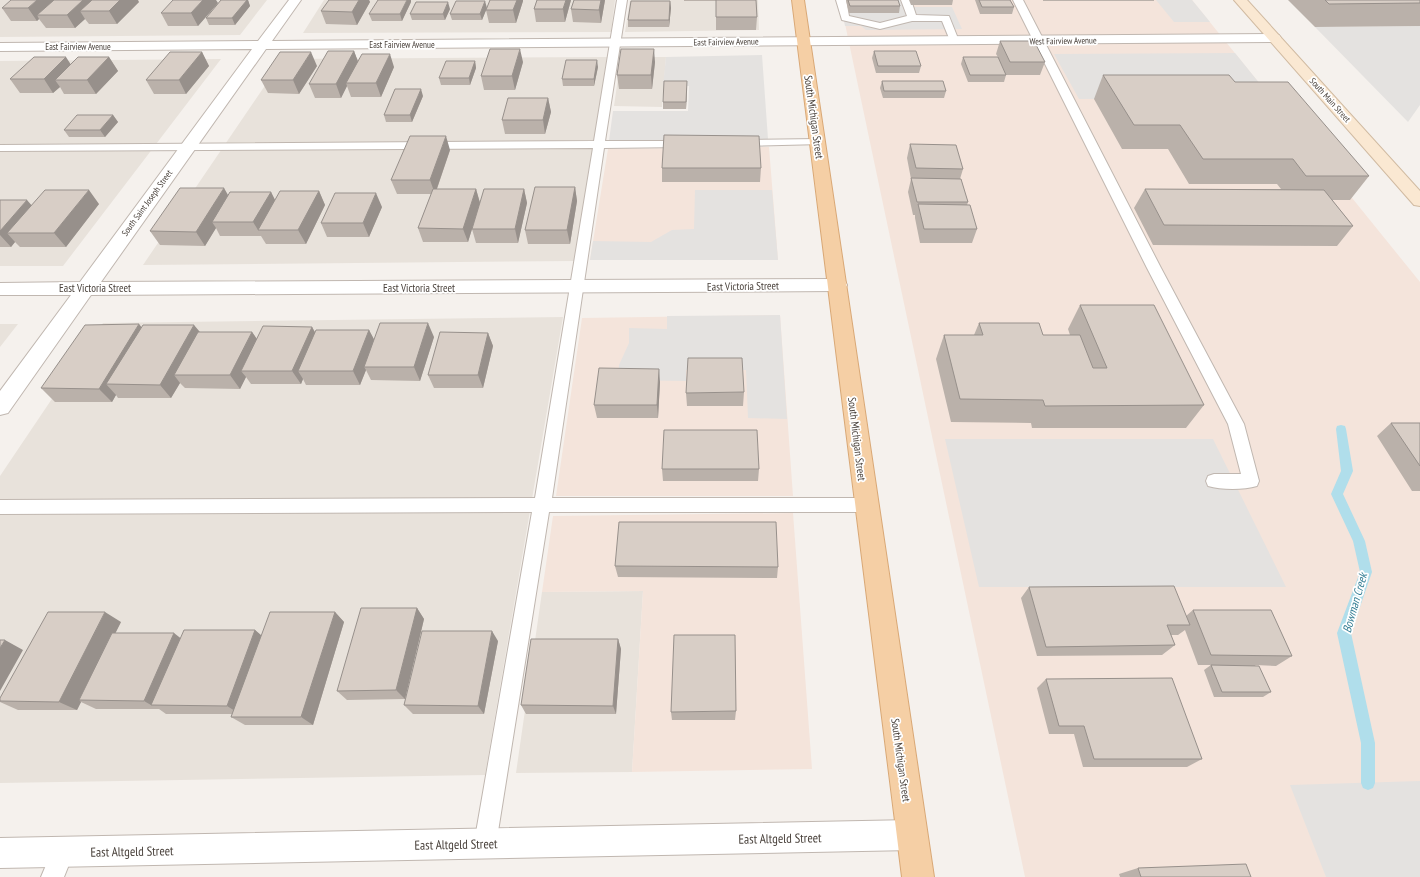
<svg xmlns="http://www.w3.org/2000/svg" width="1420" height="877" font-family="'PT Sans Narrow',sans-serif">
<rect width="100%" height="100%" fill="#f5f1ed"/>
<!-- residential -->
<path fill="#e8e2db" d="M0 0H267L240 35 0 37Z
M324 0H615L611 32 303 33Z
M630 0H758L759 30 625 32Z
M607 57 575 261 143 265 283 59Z
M621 57H666L662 107 614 106Z
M221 59 63 266H0V61Z
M563 317 485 775 0 783V476L103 323Z
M0 324H18L0 347Z
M643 591 632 772 516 773 542 592Z"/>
<!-- commercial -->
<path fill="#f4e4db" d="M840 0H1192L1420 282V877H1025Z
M769 147 778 260H590L608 149Z
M780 315 793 496H556L582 318Z
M793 513 812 769 632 772 643 591 542 592 553 516Z"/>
<!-- parking -->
<path fill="#e4e2e0" d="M840 0H909L911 7H952L962 29 866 30 861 26H845Z
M1156 0H1192L1210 22H1174Z
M1420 26V105L1408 122 1315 27Z
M1235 53 1277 105 1218 98 1079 99 1054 54Z
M762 55 768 139 609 141 613 111H688L689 86H663L666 57Z
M695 190H772L778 260H590L593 241 651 242 672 230 694 229Z
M780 315 787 419 748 418 746 370H686V381L618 380 619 365 629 343V328L667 329V316Z
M945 439H1213L1286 587H979Z
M1420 781V877H1326L1290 785Z"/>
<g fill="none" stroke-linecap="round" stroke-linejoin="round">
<!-- stream -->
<path fill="#b0deeb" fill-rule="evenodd" d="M1341 425 1345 426 1346 429 1353 471 1343 494 1365 541 1372 572 1351 633 1375 743V783L1373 788 1368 790 1363 788 1361 783V743L1337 633 1360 572 1353 541 1331 494 1341 471 1336 429 1337 426Z"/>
<defs>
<path id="service" d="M617 0H627L605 141H684L690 144 684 147 604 148 552 498H866L872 500 875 505 872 510 866 512H549L496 844 493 852 485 855 477 852 474 844 532 512 0 514V500L535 498 593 148 0 151V145L594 141Z
M836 0H846L849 16 880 23 907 16 901 0H911L916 15 949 16 959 41 954 44 951 43 942 21H912L880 29 842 20Z
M1013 0H1023L1161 268 1244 424 1259 481 1257 486C1244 490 1221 490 1208 486L1206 481 1208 476 1214 474H1241L1228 424 1147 268Z
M818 139 822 140 824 142 822 144 738 146 732 143 738 140Z
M63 841 71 844 74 852 64 877H41L55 844Z"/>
<path id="minor" d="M289 0H301L272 41 1274 34 1279 35 1281 38 1279 41 1274 42 266 49 101 282 838 279 845 281 847 285 845 289 838 291 91 295 8 413 0 415V391L71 295H0V283L80 282 252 49 0 51V43L258 41Z
M912 820 923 824 927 835 923 846 912 850 0 868V838Z"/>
<path id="secondary" d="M1234 0H1247L1420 191V206L1414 205Z"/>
<path id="primary" d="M792 0H804L934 877H902Z"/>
</defs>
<!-- service casing -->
<use href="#service" stroke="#c0b7b0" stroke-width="2"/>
<!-- minor casing -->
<use href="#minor" stroke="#c0b7b0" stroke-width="2"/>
<!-- secondary casing -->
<use href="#secondary" stroke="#d0baa1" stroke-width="2"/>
<!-- primary casing -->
<use href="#primary" stroke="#d9a876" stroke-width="2"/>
<!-- service -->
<use href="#service" fill="#fff" fill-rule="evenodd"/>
<!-- minor -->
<use href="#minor" fill="#fff" fill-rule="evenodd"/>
<!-- secondary -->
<use href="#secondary" fill="#fae8d2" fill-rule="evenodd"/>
<!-- primary -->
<use href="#primary" fill="#f5cfa5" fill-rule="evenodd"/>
</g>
<!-- wall -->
<path fill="#bab1aa" d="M221 0H248L250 6 235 25H209L206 18Z
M329 0H369L370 2 357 25 326 24 321 11Z
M490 0H523V1L516 23H489L486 10 482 20H452L450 14 487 8Z
M537 0H571L565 22H536L534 9Z
M574 0H605L601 23 573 22 571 9Z
M684 0H756L757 17 756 30H716V1H684Z
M846 0H898L900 6 899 13H849Z
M909 0H953L952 5H911Z
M975 0H1010L1014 7 1012 14H980Z
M1043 0H1154V1H1043Z
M1288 0H1420V26L1315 27Z
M670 1 671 8 669 27H628V20Z
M139 2 117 24H89L85 19 75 28H46L39 19 37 21H11L2 8Z
M411 2 402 21H372L369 14Z
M218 3 198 26H168L161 13Z
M450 9 445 20H412L410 14Z
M1000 41 1045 62 1040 75H1006L1004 82H968L961 64 963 57H998L996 54Z
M354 51 358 62 394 67 381 97H351L347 86 341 98H315L309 84Z
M874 51 921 66 919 73H876L872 58Z
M202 52 209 66 186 94H154L146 80Z
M109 57 118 71 96 94H64L60 87 53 93H20L10 79 71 64Z
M475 61 476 68 470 85H441L439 78Z
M523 62 515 90H484L481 76Z
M655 62 652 89H619L617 75Z
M317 66 299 94 268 93 261 80Z
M598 67 594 86H563L562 79Z
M1103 75 1235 82 1369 176 1350 200H1332L1353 226 1337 246 1153 245 1134 208 1145 189H1281L1277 184H1189L1168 149H1122L1094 99Z
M882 81 946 91 944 98H883L880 88Z
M687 88 686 109H663V102Z
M423 96 412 122H386L384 115Z
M548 98 551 112 545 134H505L502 120Z
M113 115 118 122 105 137H69L64 130Z
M910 144 963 169 960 179 968 202 967 205 977 229 972 243H920L915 218V215H913L908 192 911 179 907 158Z
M450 150 437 189H476L480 203 468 242H423L418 228 431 194H397L391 180Z
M662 168H761L760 182H662Z
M575 187 577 201 570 244H528L525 230Z
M524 189 527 203 518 243H476L472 229Z
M319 191 325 205 306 244H266L261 236H220L216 228 205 246 160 245 150 231 228 195 271 192 275 200Z
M0 200 32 205 99 204 66 247H20L15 242 11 247H0Z
M382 207 369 237H327L321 223Z
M1080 305 1204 405 1186 428H1032L1031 423 951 422 936 359 944 335H974L979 323 1043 335H1070L1068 329Z
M312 327 315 332 369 330 374 340 434 337 420 381 371 380 366 370 360 385H306L303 379 301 384H251L246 377 240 389 185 388 180 383 171 398H118L116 395 112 402H55L41 388 142 328 199 332H252L257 339Z
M488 333 493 346 483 388H434L428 375Z
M660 382 658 418H597L594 405Z
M744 392 743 406H687L686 393Z
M1391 423H1420V491H1412L1377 436Z
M662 469H759L758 481H663Z
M615 566 778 567 777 578 618 577Z
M1029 587 1186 616 1193 610 1292 656 1276 666 1255 665 1271 692 1263 697H1214L1204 670 1211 665H1198L1185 630 1178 635H1171L1175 645 1162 655 1037 656 1021 598Z
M417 608 424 619 405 699 347 700 337 691Z
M335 612 344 622 313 725H245L231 717 232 714H166L159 709H96L81 702 77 710H18L0 702V698L121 622 115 633 180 638 255 630 261 636Z
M618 639 621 649 616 714H526L521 705Z
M498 641 484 714H413L404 705Z
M1046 679 1202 759 1187 767H1083L1074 734H1049L1037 688Z
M736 711 735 720H672L671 712Z
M1138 868 1251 877H1120L1119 874Z"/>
<!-- shaded-wall -->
<path fill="#97908b" d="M37 0H61L37 15 39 19 37 21 28 8Z
M83 0H94L80 11 85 19 75 28 67 15Z
M120 0H138L139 2 117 24 109 11Z
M203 0H216L218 3 198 26 191 13Z
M247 0H248L250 6 235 25 232 18Z
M359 0H369L370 2 357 25 352 12Z
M407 0H411V2L402 21 400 14Z
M517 0H523V1L516 23 513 10Z
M566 0H571L565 22 563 9Z
M601 0H605L601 23 599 10Z
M485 1 487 8 482 20 480 14Z
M670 1 671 8 669 27V20Z
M448 2 450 9 445 20 443 14Z
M520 49 523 62 515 90 512 76Z
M654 49 655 62 652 89 651 75Z
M354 51 359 64 346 83 347 86 341 98 336 84Z
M202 52 209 66 186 94 179 80Z
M311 52 317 66 299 94 293 80Z
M390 54 394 67 381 97 376 83Z
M66 57 75 71 55 80 60 87 53 93 44 79Z
M109 57 118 71 96 94 87 80Z
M597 60 598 67 594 86V79Z
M475 61 476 68 470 85 469 78Z
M687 81V88L686 109V102Z
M421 89 423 96 412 122 410 115Z
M548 98 551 112 545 134 543 120Z
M113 115 118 122 105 137 100 130Z
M446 136 450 150 435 194 430 180Z
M575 187 577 201 570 244 567 230Z
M224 188 232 202 212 222 216 228 205 246 196 232Z
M476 189 480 203 468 242 463 229Z
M524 189 527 203 518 243 515 229Z
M89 190 99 204 66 247 54 233Z
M319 191 325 205 306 244 298 230Z
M271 192 278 206 258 230 253 222Z
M376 193 382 207 369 237 363 223Z
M27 200 39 214 7 233 15 242 11 247 0 235V231Z
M428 323 434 337 420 381 414 367Z
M139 324 150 338 106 384 116 395 112 402 99 389Z
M194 325 205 338 174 375 180 383 171 398 160 385Z
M312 327 319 340 298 371 303 379 301 384 292 371Z
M369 330 376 343 364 367 366 370 360 385 353 371Z
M252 332 261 345 241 371 246 377 240 389 230 375Z
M488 333 493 346 483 388 478 375Z
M659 369 660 382 658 418 657 405Z
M417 608 424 619 405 699 396 690Z
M105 612 121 622 82 700H79L81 702 77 710 59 702Z
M335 612 344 622 313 725 301 717Z
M255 630 267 640 240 714 227 706Z
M492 631 498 641 484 714 478 706Z
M174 633 188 644 151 705 144 701Z
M618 639 621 649 616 714 613 706Z
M5 640 23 650 0 691V648Z"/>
<!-- building -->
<path fill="#d8cec6" stroke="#97908b" d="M11 0H37L28 8H2Z
M54 0H83L67 15H37Z
M92 0H120L109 11H80Z
M173 0H203L191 13H161Z
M221 0H247L232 18H206Z
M329 0H359L352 12 321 11Z
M378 0H407L400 14H369Z
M490 0H517L513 10H486Z
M537 0H566L563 9H534Z
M574 0H601L599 10 571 9Z
M716 0H756L757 17H716Z
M848 0H898L900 6H850Z
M979 0H1010L1014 7H982Z
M1325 0H1420V3L1329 4Z
M456 1H485L480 14H450Z
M631 1H670L669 20H628Z
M416 2H448L443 14H410Z
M1000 41H1034L1045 62H1010Z
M490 49H520L512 76H481Z
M621 49H654L651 75H617Z
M328 51H354L336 84H309Z
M874 51H916L921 66H878Z
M170 52H202L179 80H146Z
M280 52H311L293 80H261Z
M362 54H390L376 83H346Z
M34 57H66L44 79H10Z
M78 57H109L87 80H55Z
M963 57H998L1006 75H970Z
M566 60H597L594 79H562Z
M446 61H475L469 78H439Z
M1103 75H1229L1235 82H1288L1369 176H1306L1293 159H1203L1180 125H1134Z
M664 81H687L686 102H663Z
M882 81H943L946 91H884Z
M395 89H421L410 115H384Z
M508 98H548L543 120H502Z
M77 115H113L100 130H64Z
M664 135 759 136 761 168H662Z
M410 136H446L430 180H391Z
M910 144 956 145 963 169 916 168Z
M911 178 961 179 968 202H917Z
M535 187H575L567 230H525Z
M180 188H224L196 232 150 231Z
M433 189H476L463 229 418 228Z
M484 189H524L515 229H472Z
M1145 189 1324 190 1353 226 1164 225Z
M45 190H89L54 233H7Z
M280 191H319L298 230H258Z
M230 192H271L253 222H212Z
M335 193H376L363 223H321Z
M0 200H27L0 231Z
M918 204 970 205 977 229H924Z
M1080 305H1154L1204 405 1045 406 1043 400 960 399 944 335H983L979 323H1039L1043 335H1080L1093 368H1107Z
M380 323H428L414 367H364Z
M139 324 99 389 41 388 85 325Z
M143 325H194L160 385 106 384Z
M263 326 312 327 292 371H241Z
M316 330H369L353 371H298Z
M198 332H252L230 375H174Z
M440 332 488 333 478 375H428Z
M688 358H742L744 392 686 393Z
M599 368 659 369 657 405H594Z
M1391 423H1420V466Z
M664 430H757L759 469H662Z
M619 522H776L778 567 615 566Z
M1174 586 1190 625H1167L1175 645 1046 647 1029 587Z
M361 608H417L396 690 337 691Z
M1193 610H1271L1292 656 1211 655Z
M48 612H105L59 702 0 701V698Z
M270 612H335L301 717H231Z
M184 630H255L227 706 151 705Z
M422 631H492L478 706 404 705Z
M112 633H174L144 701 79 700Z
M674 635H735L736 711 671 712Z
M531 639H618L613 706 521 705Z
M0 640H5L0 648Z
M1211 665 1259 666 1271 692H1222Z
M1172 678 1202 759H1094L1084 726H1059L1046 679Z
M1246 864 1251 877H1141L1138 868Z"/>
<g text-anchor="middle" stroke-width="3.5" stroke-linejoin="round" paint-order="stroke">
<!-- far-street labels -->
<g font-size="9" fill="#49413b" stroke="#fff">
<text transform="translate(1063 41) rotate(-1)" y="3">West Fairview Avenue</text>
<text transform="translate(726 42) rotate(-1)" y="3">East Fairview Avenue</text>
<text x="402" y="48">East Fairview Avenue</text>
<text x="78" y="50">East Fairview Avenue</text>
<text transform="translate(1330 100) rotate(48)" y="3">South Main Street</text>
<text transform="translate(147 203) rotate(-54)" y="3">South Saint Joseph Street</text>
</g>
<!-- street labels -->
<g font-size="11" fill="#49413b" stroke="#fff">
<text transform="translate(814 117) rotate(82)" y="4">South Michigan Street</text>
<text transform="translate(743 286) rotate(-1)" y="4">East Victoria Street</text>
<text x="95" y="292">East Victoria Street</text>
<text x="419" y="292">East Victoria Street</text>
<text transform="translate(857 439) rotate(83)" y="4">South Michigan Street</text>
<text transform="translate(901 760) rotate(82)" y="4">South Michigan Street</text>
</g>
<!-- water labels -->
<g font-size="12" font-style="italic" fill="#367f95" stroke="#fff">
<text transform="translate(1355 603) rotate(-74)" y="4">Bowman Creek</text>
</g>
<!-- near-street labels -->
<g font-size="13" fill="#49413b" stroke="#fff">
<text transform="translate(780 838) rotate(-1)" y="5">East Altgeld Street</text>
<text transform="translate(456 844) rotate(-1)" y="5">East Altgeld Street</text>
<text transform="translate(132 851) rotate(-1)" y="5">East Altgeld Street</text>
</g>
</g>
</svg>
